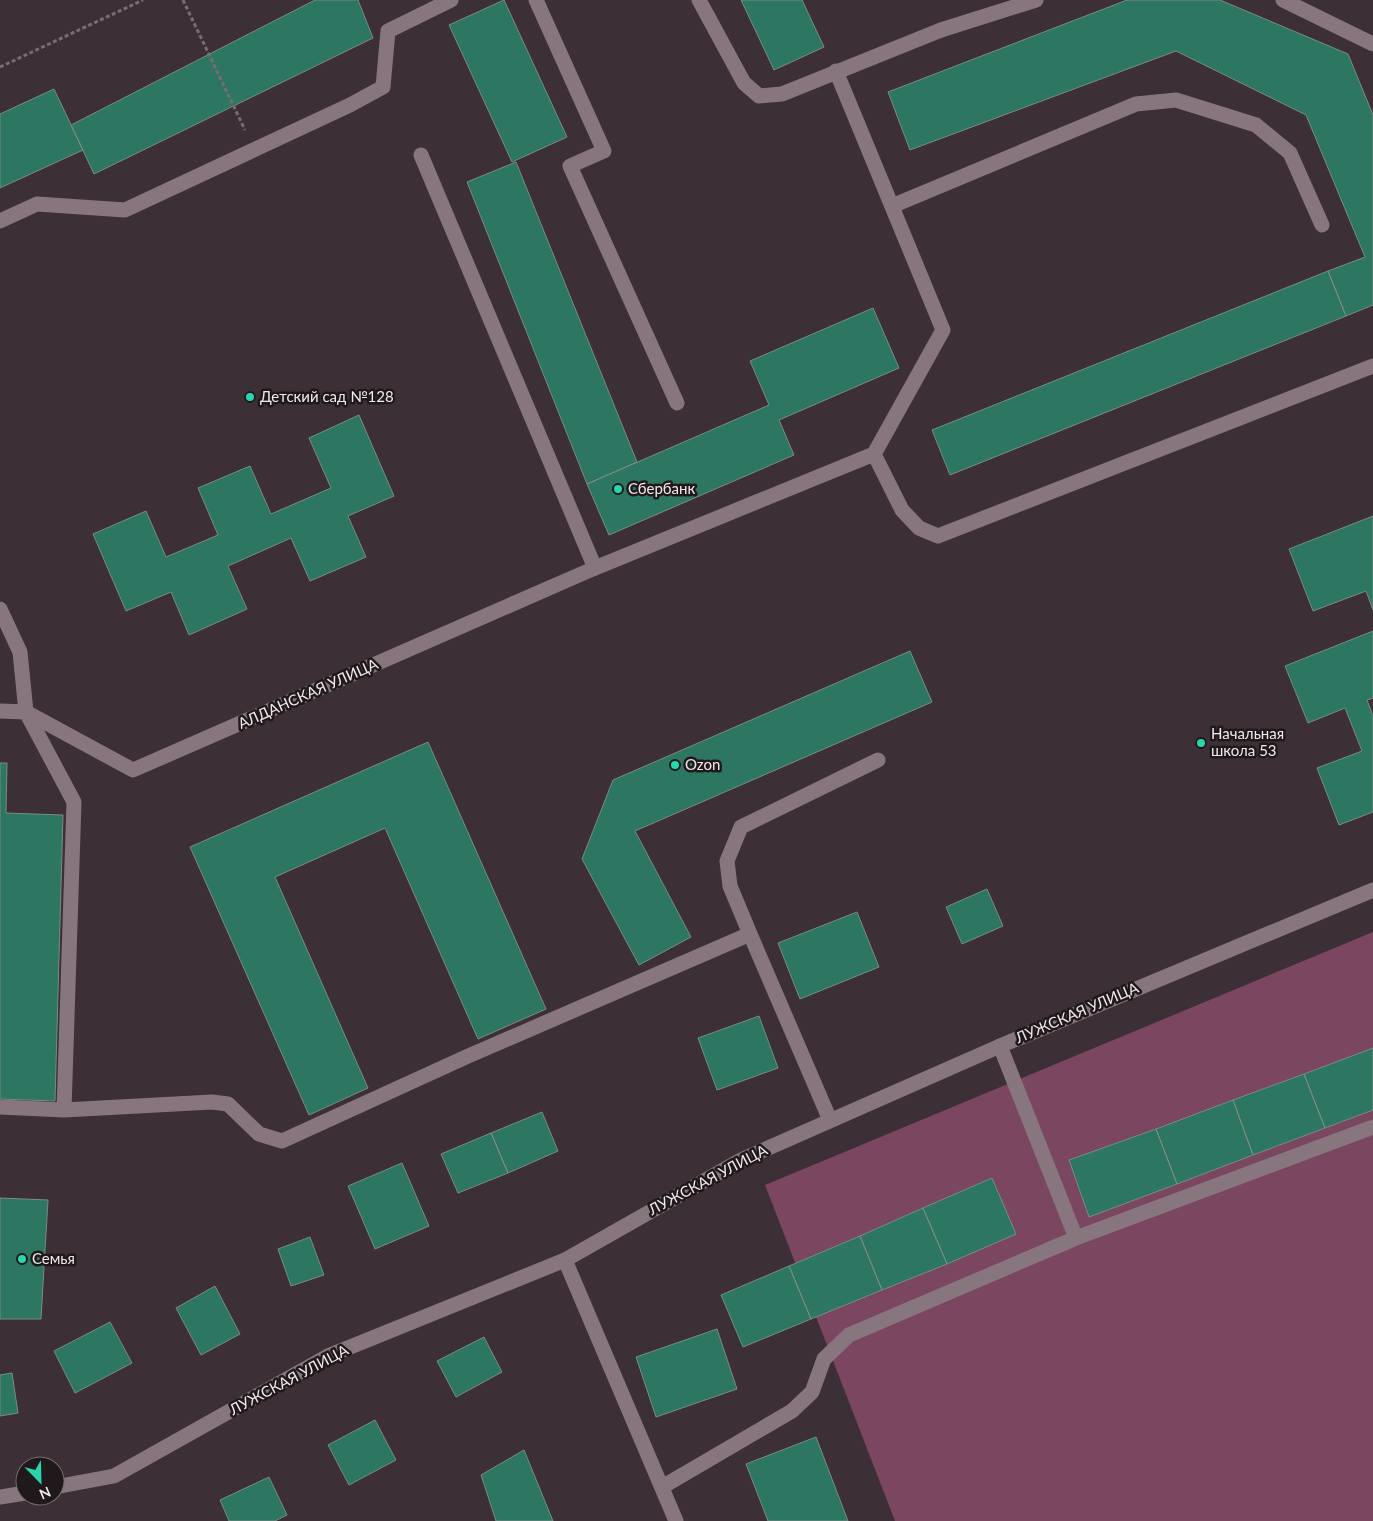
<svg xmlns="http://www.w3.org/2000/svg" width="1373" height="1521" font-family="Lato,sans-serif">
<rect width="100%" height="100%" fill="#3d2f36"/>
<!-- forest -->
<path fill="#7a4660" d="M1373 932V1521H895L765 1185Z"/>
<!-- building -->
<path fill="#2d7662" stroke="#798c85" d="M315 0H358L373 38 94 174 71 125Z
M504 0 567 137 512 162 449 25Z
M741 0H802L824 47 774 70Z
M1127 0H1220L1348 54 1373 115V305L1346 316 1328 271 1365 257 1306 115 1176 51 910 150 888 92Z
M54 89 83 150 0 188V114Z
M516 162 637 462 587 484 467 182Z
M1328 271 1346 316 950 475 932 430Z
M873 308 899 368 779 420 794 455 609 535 587 484 769 405 750 361Z
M359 415 394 496 348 516 366 557 310 581 291 538 228 566 247 609 189 635 171 592 126 611 93 534 146 511 166 557 218 535 198 488 250 466 271 514 331 488 309 438Z
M1373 516V610L1366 591 1313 611 1289 549Z
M1373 631V698L1367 700 1373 716V812L1339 825 1317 768 1362 751 1345 708 1308 723 1285 666Z
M910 651 932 702 635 831 691 937 639 965 582 859 613 780Z
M428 742 546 1009 478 1039 385 828 275 877 368 1088 309 1115 190 847Z
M0 763H7L6 813 63 815 55 1101 0 1099Z
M987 889 1003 926 962 944 946 907Z
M857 912 879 967 800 999 778 943Z
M759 1016 778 1068 717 1090 698 1038Z
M1373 1048V1110L1325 1128 1304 1074Z
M1304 1074 1325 1128 1253 1155 1233 1100Z
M1233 1100 1253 1155 1177 1184 1156 1129Z
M542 1112 558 1151 508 1173 491 1133Z
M1156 1129 1177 1184 1089 1217 1069 1160Z
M491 1133 508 1173 458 1193 441 1154Z
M402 1163 429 1226 375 1249 348 1186Z
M992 1178 1016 1234 947 1264 923 1208Z
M0 1198 48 1200 41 1319H0Z
M923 1208 947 1264 882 1290 860 1236Z
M860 1236 882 1290 811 1319 789 1266Z
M310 1237 324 1275 291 1286 278 1249Z
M789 1266 811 1319 743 1347 721 1295Z
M215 1286 240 1334 201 1355 176 1308Z
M110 1322 132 1363 75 1393 54 1351Z
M717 1329 737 1389 656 1417 636 1357Z
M484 1337 502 1372 456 1397 437 1361Z
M12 1373 18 1413 0 1416V1375Z
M375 1420 396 1460 349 1485 328 1445Z
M816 1437 848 1521H768L746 1464Z
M524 1450 553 1521H496L481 1475Z
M269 1477 287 1515 275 1521H229L220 1500Z"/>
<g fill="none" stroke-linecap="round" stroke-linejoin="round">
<!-- path -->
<path stroke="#796d73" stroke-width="3" stroke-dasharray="4 2.5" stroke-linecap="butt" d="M183 0 245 130
M0 67 143 0"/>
<!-- lane -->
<path stroke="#87767e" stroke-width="15" d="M536 0 604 151 570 166 677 403
M699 0 744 83 759 96 782 94 941 30
M836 71 943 330 874 454 902 510 919 528 938 536 1373 366
M421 155 595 568 874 454
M892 206 1136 104 1176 100 1256 125 1290 153 1322 225
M0 221 37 204 125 210 350 105 383 87 388 31 451 0
M0 609 20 652 26 712 0 711
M750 934 730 886 727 861 741 827 878 760
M1000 1046 1076 1238 1373 1127
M0 1107 64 1110 74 802 26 712
M64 1110 212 1102 228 1104 259 1134 282 1141 466 1057 750 934 830 1120
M662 1487 792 1411 812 1392 824 1359 849 1335 1076 1238"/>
<!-- street -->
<path stroke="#87767e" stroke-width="15" d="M1283 0 1373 44
M941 30 1036 0
M26 712 133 770 595 568
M565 1260 676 1521"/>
<!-- secondary -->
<path stroke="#87767e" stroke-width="15" d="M55 1487 114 1476 328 1356 565 1260 741 1160 1000 1046 1373 890
M0 1497 25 1493"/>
</g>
<!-- markers -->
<g fill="#29d5ac" stroke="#20191c" stroke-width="2">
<circle cx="250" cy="397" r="5"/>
<circle cx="618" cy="489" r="5"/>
<circle cx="1201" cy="743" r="5"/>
<circle cx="675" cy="765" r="5"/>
<circle cx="22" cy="1259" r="5"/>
</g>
<g text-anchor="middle" stroke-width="5" stroke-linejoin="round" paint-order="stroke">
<!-- poi labels -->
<g font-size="15" fill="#f1e8ec" stroke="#20191c" text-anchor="start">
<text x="260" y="402">Детский сад №128</text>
<text x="628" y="494">Сбербанк</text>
<text x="1211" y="739">Начальная<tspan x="1211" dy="17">школа 53</tspan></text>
<text x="685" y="770">Ozon</text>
<text x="32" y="1264">Семья</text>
</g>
<!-- street labels -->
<g font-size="15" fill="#f1e8ec" stroke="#20191c">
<text transform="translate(308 694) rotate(-24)" y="5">АЛДАНСКАЯ УЛИЦА</text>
<text transform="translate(1077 1013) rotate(-23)" y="5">ЛУЖСКАЯ УЛИЦА</text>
<text transform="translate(708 1180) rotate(-28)" y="5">ЛУЖСКАЯ УЛИЦА</text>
<text transform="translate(289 1380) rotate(-28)" y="5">ЛУЖСКАЯ УЛИЦА</text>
</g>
</g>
<!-- north arrow -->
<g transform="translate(40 1481) rotate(157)"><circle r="24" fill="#20191c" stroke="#746c6f"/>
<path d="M0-4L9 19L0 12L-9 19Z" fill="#29d5ac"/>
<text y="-8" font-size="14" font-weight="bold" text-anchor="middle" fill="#f1e8ec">N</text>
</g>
</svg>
